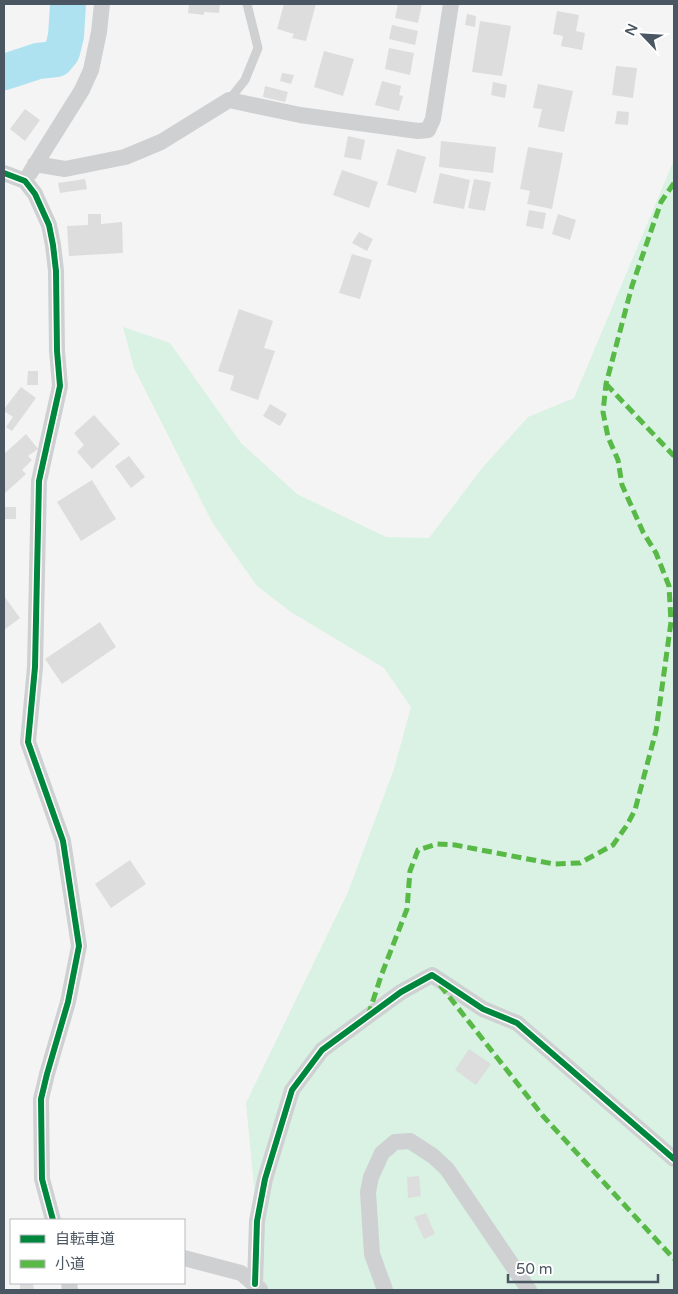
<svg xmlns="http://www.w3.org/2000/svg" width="678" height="1294" font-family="'Varela Round','Noto Sans JP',sans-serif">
<rect width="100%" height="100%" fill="#f4f4f4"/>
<!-- green -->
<path fill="#d9f2e3" d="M674 160V1290H264L246 1103 348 892 394 769 411 707 384 668 291 612 257 586 212 522 134 368 123 327 170 343 241 443 297 494 386 537 429 538 483 467 528 417 574 398Z"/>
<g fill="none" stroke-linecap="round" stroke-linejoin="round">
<!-- river -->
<path stroke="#aee2f0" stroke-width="36" d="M4 72 38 61 56 59 62 52 66 36 68 4"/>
</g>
<!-- building -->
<path fill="#ddddde" d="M189 4H220L219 13 204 12V15L188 13Z
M284 4H316L306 41 292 38 294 34 277 29Z
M398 4H422L418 23 395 18Z
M557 11 579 15 576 31 585 33 582 50 561 46 563 36 553 34Z
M467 14 476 16 475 27 465 25Z
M480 21 511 26 502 76 472 72Z
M392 25 418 31 415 45 389 39Z
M389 48 414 53 410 75 385 69Z
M324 51 354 59 343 96 314 87Z
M616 66 637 68 633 98 612 95Z
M282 73 294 75 291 84 280 81Z
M382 81 401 86 399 95 403 96 399 111 375 105Z
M493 82 507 85 505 98 491 95Z
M538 84 573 91 564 132 538 127 542 109 533 108Z
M265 86 288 92 285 102 263 97Z
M25 109 40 120 25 141 10 129Z
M617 111 629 112 628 125 615 124Z
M348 136 365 140 361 160 344 157Z
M441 141 496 147 493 173 439 167Z
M528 147 563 153 552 209 527 204 530 191 520 189Z
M397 149 426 157 416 193 387 185Z
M342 170 378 182 369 208 333 195Z
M440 173 470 180 464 209 433 203Z
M85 179 87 189 60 193 58 183Z
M474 179 491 182 485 211 468 208Z
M529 210 546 213 543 229 526 226Z
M88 214H101V224L122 222 123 253 69 256 67 226 88 225Z
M558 214 576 220 570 240 552 234Z
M359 232 373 239 367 251 352 243Z
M352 254 372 260 360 299 339 293Z
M239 309 273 321 264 348 275 351 258 400 230 390 234 376 218 371Z
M28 371H38V385H27Z
M21 387 36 398 12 431 6 427 13 417 4 411V409Z
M270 404 287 414 280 426 263 416Z
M94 415 120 444 92 469 77 452 84 445 74 433Z
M26 434 38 449 28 456 32 460 22 470 26 474 4 494V454Z
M129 456 145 477 131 488 115 466Z
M92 480 116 519 81 541 57 502Z
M4 507H16V519H4Z
M4 596 20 618 4 630Z
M100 622 116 647 62 684 45 659Z
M130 860 146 884 111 908 95 884Z
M469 1049 491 1064 476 1085 455 1070Z
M419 1176 421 1196 408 1198 407 1177Z
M426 1213 435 1234 424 1239 414 1217Z
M20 1283H33L34 1290H20Z"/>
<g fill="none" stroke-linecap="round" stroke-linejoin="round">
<!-- lane -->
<path stroke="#ced0d2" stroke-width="9" d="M229 100 245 80 258 48 247 4"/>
<!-- street -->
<path stroke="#ced0d2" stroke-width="16" d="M35 164 65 169 125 157 161 142 229 100 300 115 418 131 428 130 433 119 451 4
M4 173 25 181 35 194 49 225 53 245 56 271 57 351 60 386 39 481 35 667 28 742 63 841 79 946 68 1002 47 1074 41 1099 42 1179 53 1220
M30 173 82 90 91 70 99 32 102 4
M184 1258 241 1273 260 1289
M69 1283 70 1290
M255 1284 257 1221 265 1179 292 1090 322 1050 401 992 432 975 483 1009 517 1023 674 1159
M385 1290 372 1254 368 1192 371 1177 382 1153 395 1142 410 1141 433 1156 447 1169 529 1290"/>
<!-- quiet -->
<path stroke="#58b947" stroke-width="5" stroke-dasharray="10 5" stroke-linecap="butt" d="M606 384 674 456
M440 985 543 1116 674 1259
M368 1016 381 976 407 909 410 871 418 850 437 844 455 845 554 864 580 863 613 845 627 825 635 810 656 731 671 622 669 586 656 553 643 532 622 485 618 460 608 437 603 412 606 384 632 286 661 202 674 183"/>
<defs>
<path id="cycleway" d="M4 173 25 181 35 194 49 225 53 245 56 271 57 351 60 386 39 481 35 667 28 742 63 841 79 946 68 1002 47 1074 41 1099 42 1179 53 1220
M255 1284 257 1221 265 1179 292 1090 322 1050 401 992 432 975 483 1009 517 1023 674 1159"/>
</defs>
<!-- cycleway casing -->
<use href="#cycleway" stroke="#fff" stroke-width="9"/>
<!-- cycleway -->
<use href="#cycleway" stroke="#00873e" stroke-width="6"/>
</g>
<!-- border -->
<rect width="678" height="1294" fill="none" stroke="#4a5661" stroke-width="10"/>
<!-- legend -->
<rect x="10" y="1219" width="175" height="65" fill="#ffffff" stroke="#b7bbc0"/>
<rect x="20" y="1235" width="25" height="8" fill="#00873e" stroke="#b7bbc0"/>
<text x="55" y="1244" font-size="15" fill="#4a5661">自転車道</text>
<rect x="20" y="1260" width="25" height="8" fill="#58b947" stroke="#b7bbc0"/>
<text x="55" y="1269" font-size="15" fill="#4a5661">小道</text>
<!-- north arrow -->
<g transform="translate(643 35) rotate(295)" stroke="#ffffff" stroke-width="4" paint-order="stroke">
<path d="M0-4L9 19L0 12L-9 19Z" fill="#4a5661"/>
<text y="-8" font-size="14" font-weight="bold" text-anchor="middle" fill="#4a5661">N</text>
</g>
<!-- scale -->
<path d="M508 1274v8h150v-8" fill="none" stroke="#4a5661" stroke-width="2.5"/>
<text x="516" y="1274" font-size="15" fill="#4a5661" stroke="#ffffff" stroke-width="4" paint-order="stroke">50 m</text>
</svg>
